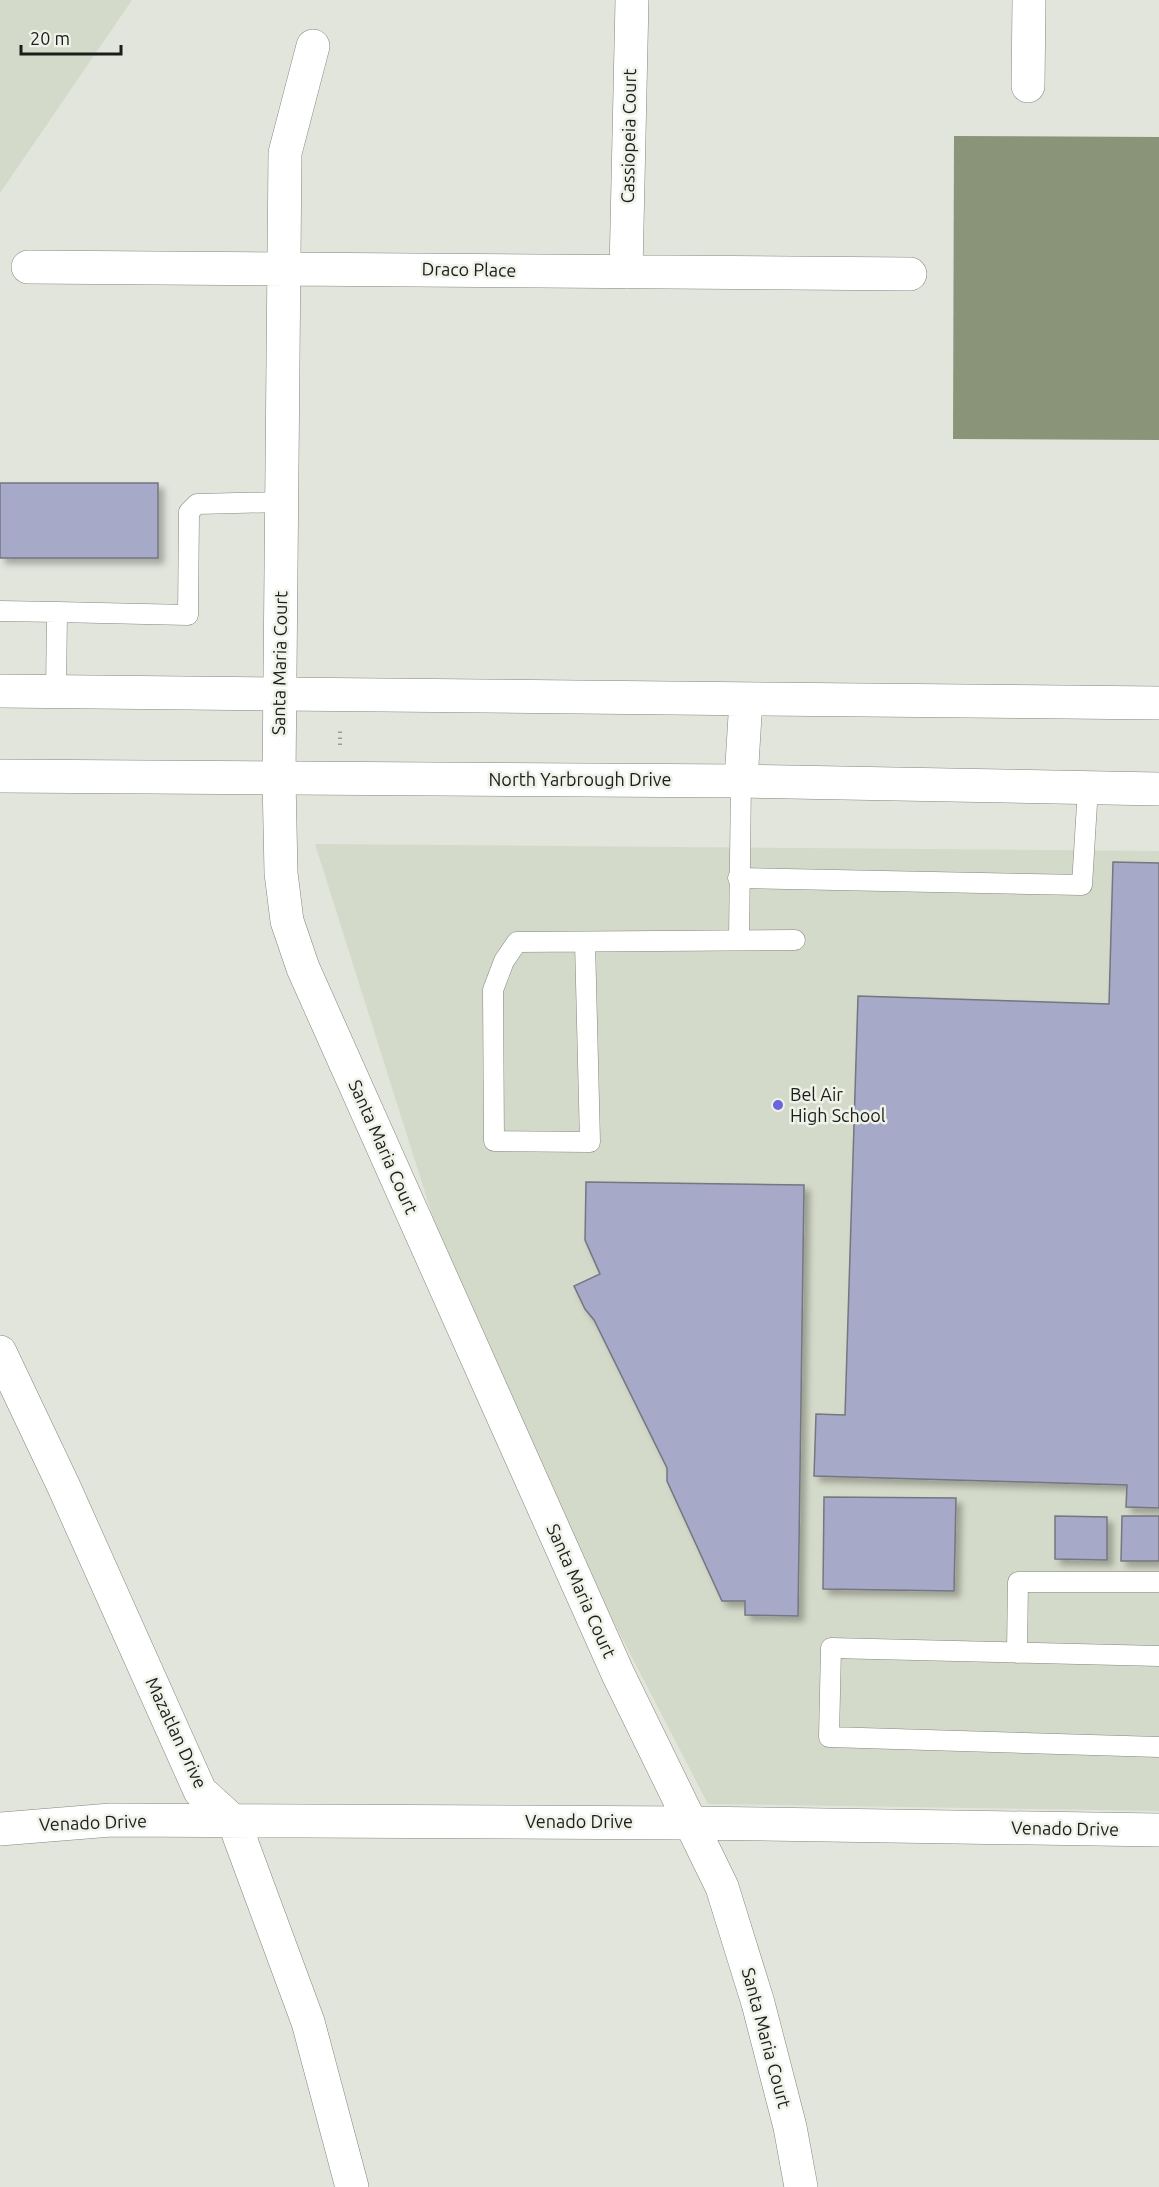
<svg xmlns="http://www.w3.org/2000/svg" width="1159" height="2187" font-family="Ubuntu,sans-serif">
<defs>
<filter id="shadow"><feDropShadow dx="5.5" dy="5.5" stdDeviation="3" flood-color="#0004"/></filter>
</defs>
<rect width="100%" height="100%" fill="#e1e5db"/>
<!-- built -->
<path fill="#d4dac9" d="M0 0H132L0 193Z
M315 844 1159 851V1811L708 1804 478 1360Z"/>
<!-- water -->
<path fill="#8a9478" d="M954 136 1159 137V440L953 439Z"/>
<!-- building -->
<path fill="#a6a9c7" stroke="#757680" stroke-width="1.5" filter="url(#shadow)" d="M0 483H158V558H0Z
M1113 862 1159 863V1508L1126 1507 1127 1485 814 1476 816 1414 845 1415 858 996 1109 1004Z
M586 1182 804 1185 798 1616 745 1615V1601H722L667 1481V1468L594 1320 585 1309 574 1286 600 1274 585 1240Z
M824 1497 956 1498 954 1591 823 1589Z
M1055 1516 1107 1517V1560L1055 1559Z
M1122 1516H1159V1561H1121Z"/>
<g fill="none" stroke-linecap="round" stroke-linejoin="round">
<defs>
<path id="service" d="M0 611 57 612 56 692
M57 612 188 615 189 512 197 504 282 502
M738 878 1082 885 1088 787
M739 939 741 781
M585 942 590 1142 494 1141 493 990 504 961 517 942 795 940
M1017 1653 1018 1582H1159
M1159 1656 831 1648 829 1737 1159 1747"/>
<path id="minor" d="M313 46 285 153 279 779 281 873 287 921 303 968 618 1674 722 1887 758 2003 790 2127 801 2187
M1028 86 1029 0
M28 267 910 274
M626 272 632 0
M0 1352 64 1487 200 1791 234 1822 308 2022 352 2187
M0 1829 111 1820 690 1823 1159 1830"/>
<path id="primary" d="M0 691 1159 703
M0 776 741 781 1159 789
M741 781 746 699"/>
</defs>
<!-- service casing -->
<use href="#service" stroke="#83877d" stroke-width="21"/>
<!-- minor casing -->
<use href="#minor" stroke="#83877d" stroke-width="34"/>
<!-- primary casing -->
<use href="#primary" stroke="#83877d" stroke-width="34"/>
<!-- path -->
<path stroke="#9a9d96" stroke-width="4" stroke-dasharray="1.5 4.5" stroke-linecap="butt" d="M340 745V728"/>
<!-- service -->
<use href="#service" stroke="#fff" stroke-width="20"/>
<!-- minor -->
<use href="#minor" stroke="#fff" stroke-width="33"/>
<!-- primary -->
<use href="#primary" stroke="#fff" stroke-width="33"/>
</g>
<!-- markers -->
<circle fill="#6865de" stroke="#eef2e8" stroke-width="2" cx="778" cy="1105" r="6"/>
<g text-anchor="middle" stroke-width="5" stroke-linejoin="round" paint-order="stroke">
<!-- street labels -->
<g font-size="18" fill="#1c1d1a" stroke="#eef2e8">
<text transform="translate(629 136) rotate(-89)" y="6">Cassiopeia Court</text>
<text transform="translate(469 270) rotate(1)" y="6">Draco Place</text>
<text transform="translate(280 663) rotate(-89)" y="6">Santa Maria Court</text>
<text x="580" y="786">North Yarbrough Drive</text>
<text transform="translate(383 1147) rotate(66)" y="6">Santa Maria Court</text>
<text transform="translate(581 1591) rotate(66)" y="6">Santa Maria Court</text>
<text transform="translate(176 1733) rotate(65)" y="6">Mazatlan Drive</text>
<text x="579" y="1828">Venado Drive</text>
<text transform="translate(93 1823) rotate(-2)" y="6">Venado Drive</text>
<text transform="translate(1065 1829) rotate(1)" y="6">Venado Drive</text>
<text transform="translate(766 2038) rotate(75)" y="6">Santa Maria Court</text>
</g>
<!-- poi labels -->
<g font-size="18" fill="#1c1d1a" stroke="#eef2e8" text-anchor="start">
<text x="790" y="1101">Bel Air<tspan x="790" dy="21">High School</tspan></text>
</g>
</g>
<!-- scale -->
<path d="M21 45v9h100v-9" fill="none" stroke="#1c1d1a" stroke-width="3"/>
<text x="30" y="45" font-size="18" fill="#1c1d1a" stroke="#eef2e8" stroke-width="4.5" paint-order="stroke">20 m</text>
</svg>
